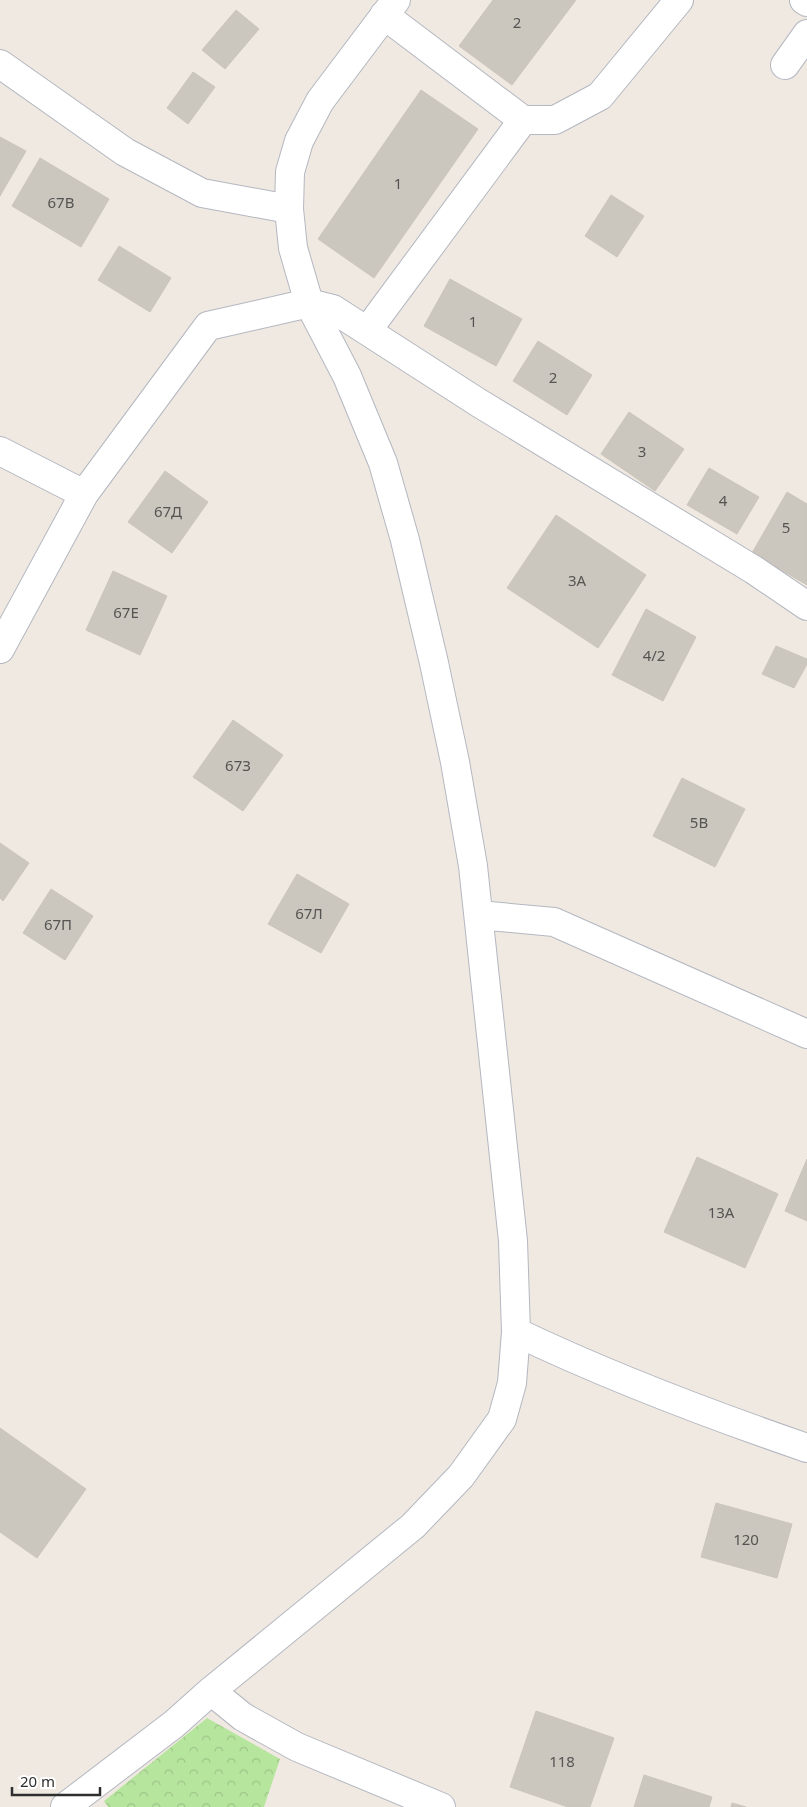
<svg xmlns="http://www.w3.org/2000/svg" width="807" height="1807" font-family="'Noto Sans',sans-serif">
<defs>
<pattern id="forest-crowns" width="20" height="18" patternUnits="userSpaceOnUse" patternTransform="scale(1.25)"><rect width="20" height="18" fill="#b6e59e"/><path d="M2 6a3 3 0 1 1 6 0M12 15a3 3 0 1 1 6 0" fill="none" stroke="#9dc588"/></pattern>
</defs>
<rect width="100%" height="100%" fill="#efe9e1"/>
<!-- forest -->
<path fill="url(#forest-crowns)" d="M207 1718 280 1759 264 1807H108L104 1801Z"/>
<!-- building -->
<path fill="#cbc7bf" stroke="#cbc5ba" d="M493 0H576L512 85 459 46Z
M236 10 259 29 225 69 202 50Z
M193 72 215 87 188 124 167 108Z
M421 90 478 129 374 278 318 239Z
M0 137 26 151 0 196Z
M40 158 109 199 81 247 12 206Z
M611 195 644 216 617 257 585 236Z
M119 246 171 278 150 312 98 280Z
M450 279 522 319 496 366 424 326Z
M538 341 592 375 567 415 513 381Z
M629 412 684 449 655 491 601 454Z
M709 468 759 497 737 534 687 505Z
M165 471 208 502 172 553 128 522Z
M787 492 807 504V585L752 553Z
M556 515 646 575 598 648 507 588Z
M113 571 167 596 140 655 86 630Z
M646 609 696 637 663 701 612 675Z
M776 646 807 659V664L794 688 762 674Z
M233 720 283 755 243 811 193 777Z
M682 778 745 809 715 867 653 836Z
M0 843 29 863 3 901 0 898Z
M297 874 349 904 321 953 268 924Z
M51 889 93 916 65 960 23 933Z
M697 1157 778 1194 745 1268 664 1232Z
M807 1159V1221L785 1211Z
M0 1428 86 1489 37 1558 0 1532Z
M716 1503 792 1524 777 1578 701 1557Z
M536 1711 614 1738 590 1807H568L510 1787Z
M644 1775 712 1797 709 1807H634Z
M732 1803 746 1807H731Z"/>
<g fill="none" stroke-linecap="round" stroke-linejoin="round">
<defs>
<path id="minor" d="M804 0 807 2
M0 64 125 152 202 193 289 209
M785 65 807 34
M523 120H555L600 96 679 0
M367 331 523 120 384 15
M0 451 84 494 208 326 309 303 333 309 479 403 754 570 807 606
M0 649 84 494
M479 915 554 922 807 1034
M516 1332C610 1377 708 1414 807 1448
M211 1691 243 1717 297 1747 441 1807
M65 1807 174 1724 211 1691 413 1526 461 1476 502 1419 512 1383 516 1332 513 1241 473 866 455 762 434 663 405 540 383 463 347 376 309 303 293 248 289 209 290 172 299 141 320 101 396 0"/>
</defs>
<!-- minor casing -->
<use href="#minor" stroke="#b4b7c1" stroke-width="30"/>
<!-- minor -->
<use href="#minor" stroke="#fff" stroke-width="28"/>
</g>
<g text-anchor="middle" stroke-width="4" stroke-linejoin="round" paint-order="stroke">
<!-- number labels -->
<g font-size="15" fill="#555452">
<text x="517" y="28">2</text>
<text x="398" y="189">1</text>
<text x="61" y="208">67В</text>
<text x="473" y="327">1</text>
<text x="553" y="383">2</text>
<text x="642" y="457">3</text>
<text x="723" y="506">4</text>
<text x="168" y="517">67Д</text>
<text x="786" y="533">5</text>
<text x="577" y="586">3А</text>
<text x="126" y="618">67Е</text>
<text x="654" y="661">4/2</text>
<text x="238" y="771">67З</text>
<text x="699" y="828">5В</text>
<text x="309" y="919">67Л</text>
<text x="58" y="930">67П</text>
<text x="721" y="1218">13А</text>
<text x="746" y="1545">120</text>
<text x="562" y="1767">118</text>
</g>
</g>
<!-- scale -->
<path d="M12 1787v8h88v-8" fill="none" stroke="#2e2e2e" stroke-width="2.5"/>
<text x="20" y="1787" font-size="15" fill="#2e2e2e" stroke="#ffffff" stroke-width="4" paint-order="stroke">20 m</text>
</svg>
